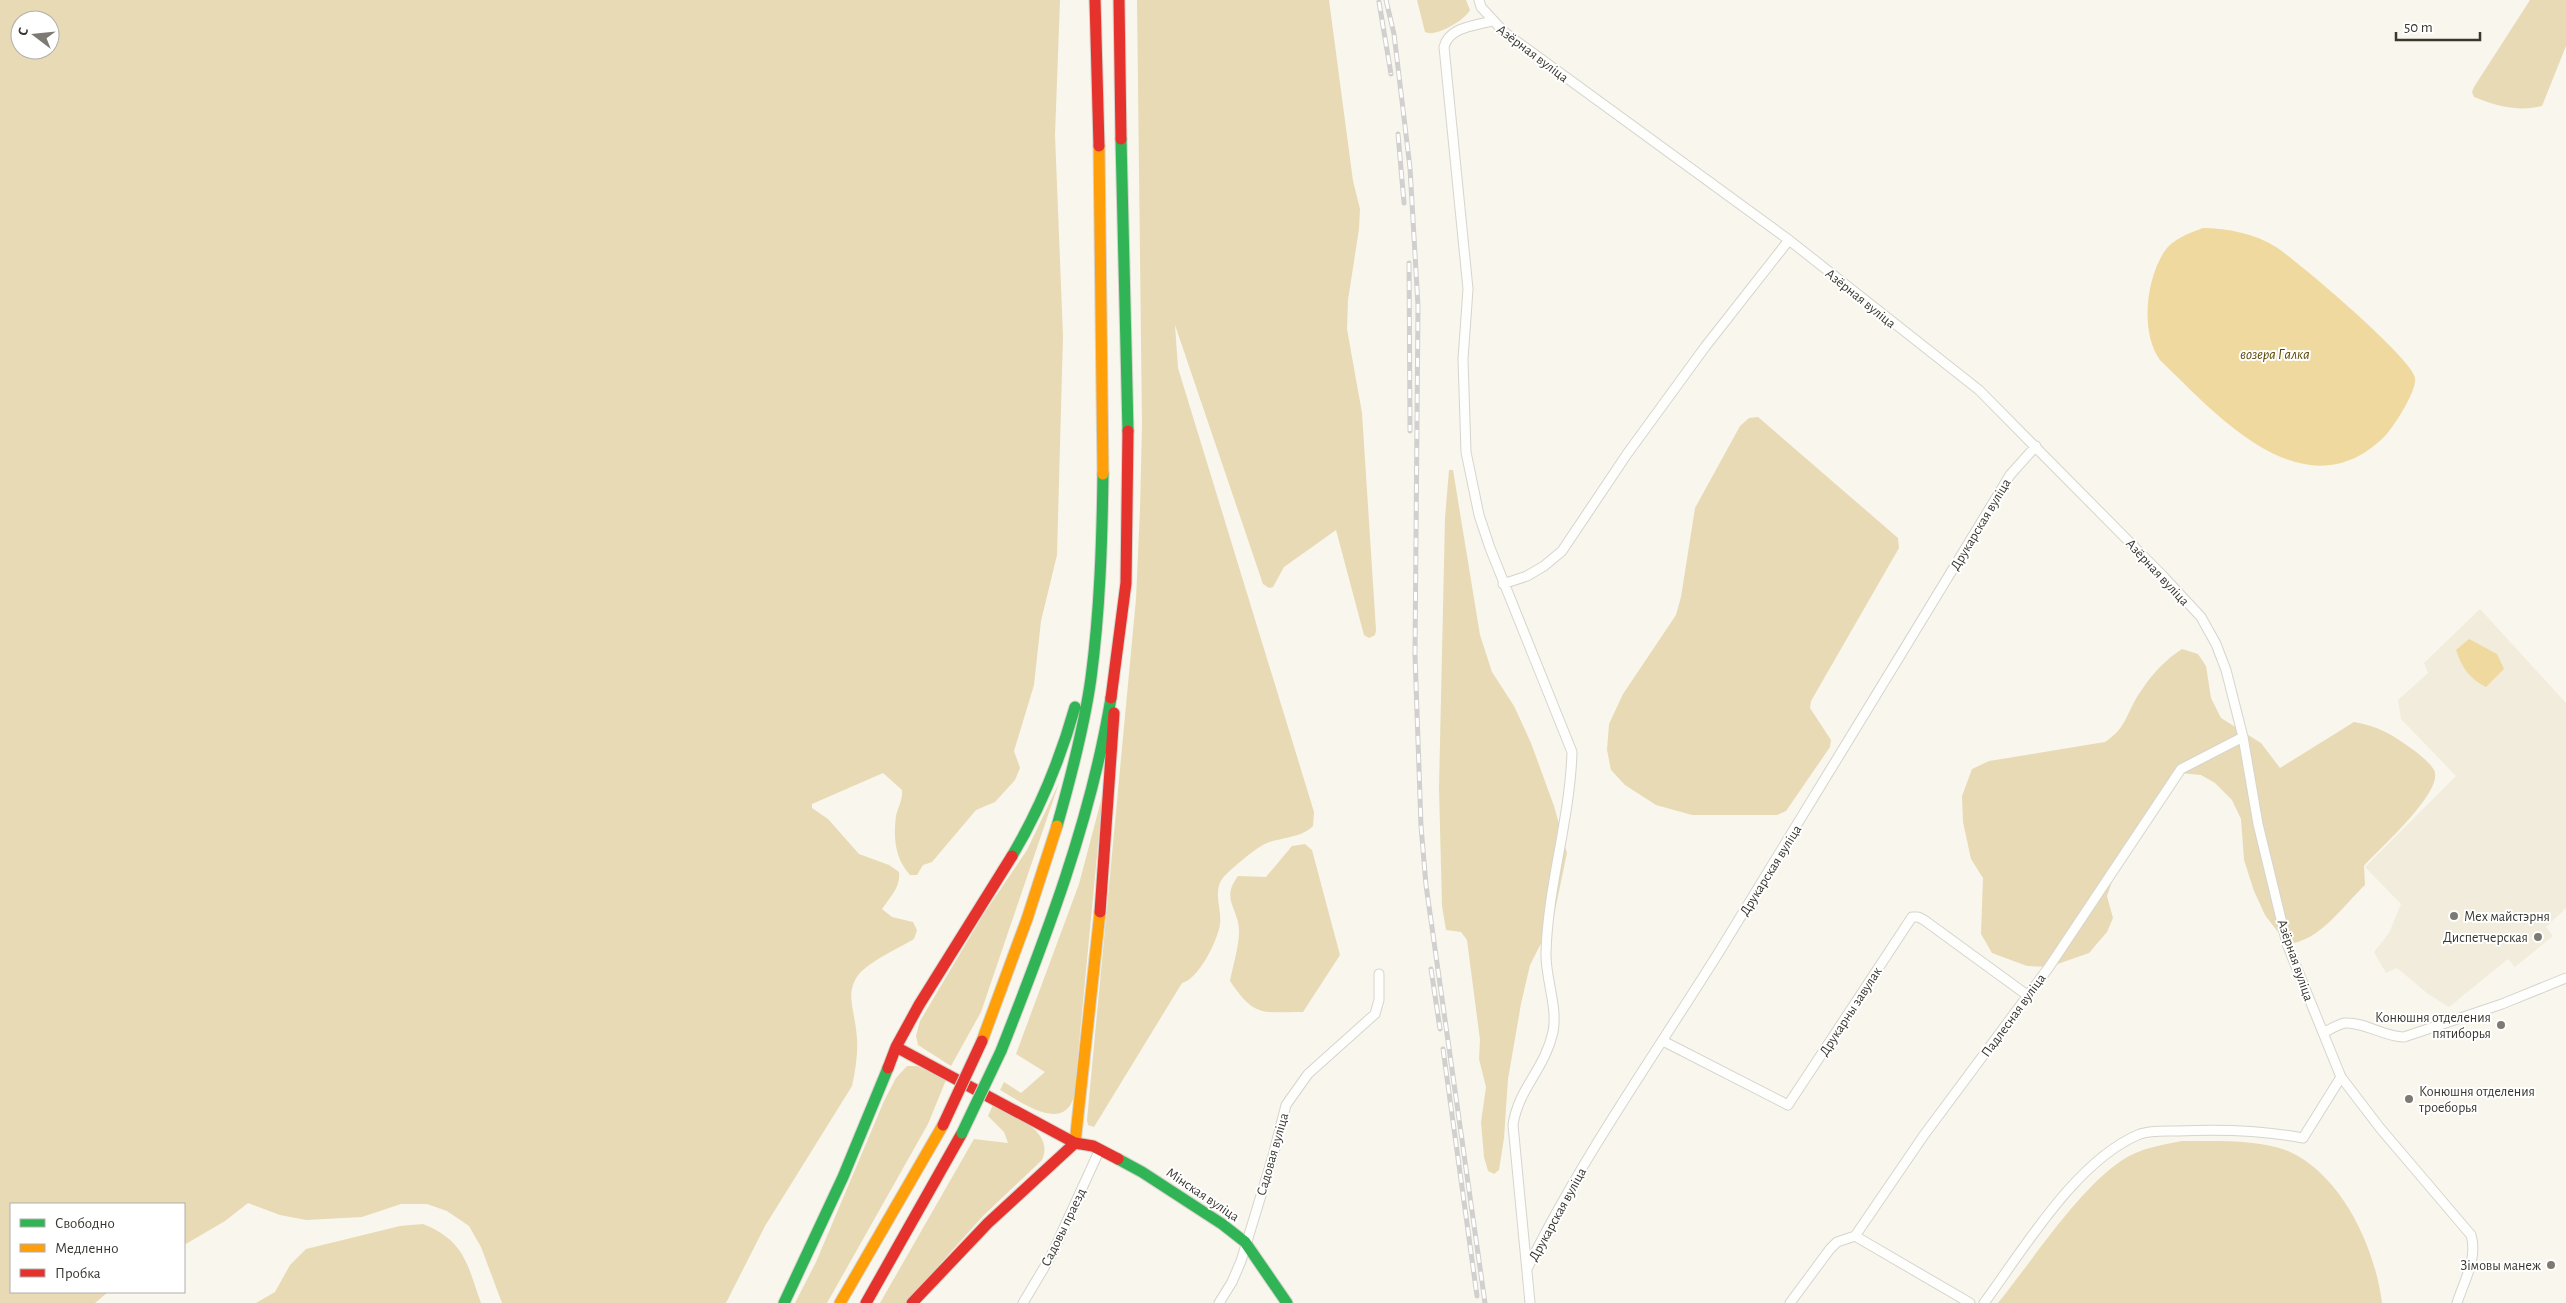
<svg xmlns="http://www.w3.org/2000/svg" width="2566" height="1303" font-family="'Alegreya Sans',sans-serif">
<rect width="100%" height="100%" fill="#f9f6ed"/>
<!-- built -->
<path fill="#f2ecdc" d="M2480 609 2566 703V908L2546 927 2553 936 2515 967 2508 959 2449 1007 2428 994 2397 968 2386 973 2374 952 2389 933 2401 904 2365 867 2456 776 2401 719 2398 700 2428 673 2424 663Z"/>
<!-- green -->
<path fill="#e7dab5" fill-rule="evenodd" d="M0 0H1060L1055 135 1063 336 1057 555 1041 621 1034 685 1014 751 1020 768 1015 780 995 802 976 810 932 862 923 865 917 875H910C895 859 893 837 896 816 898 807 903 800 902 790L883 773 812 804V808L828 819 859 854 889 865 899 872C901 887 890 897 882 909L892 917 913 922 917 930 914 939C899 948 870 961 859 974 845 992 854 1009 856 1029 859 1048 856 1068 852 1086L765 1226 726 1303H502L481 1247 469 1226 447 1211 427 1204H401L362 1217 306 1220 280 1215 248 1203 225 1221 184 1245V1204H11V1292H108L95 1303H0ZM20 20H50V50H20Z
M1137 0H1329L1353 181 1360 209 1359 229 1348 300 1347 329 1362 413 1376 630 1375 635 1369 638 1364 635 1336 530 1284 567 1273 587 1269 588 1263 584 1175 325 1178 368 1314 812 1313 826C1301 838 1283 837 1267 843 1258 846 1228 871 1222 879 1213 892 1222 910 1220 924 1218 940 1198 980 1182 983L1094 1127 1088 1125 1087 1120 1136 599 1140 509 1142 425Z
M1417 0H1466L1470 10C1465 20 1435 38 1425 32Z
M2530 0H2566V46L2542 106C2519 112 2496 106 2474 97L2472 92 2474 87Z
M1758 417 1898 538 1899 548 1811 701 1810 708 1831 740 1830 747 1786 811 1777 815H1692L1656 805 1625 785 1611 770 1607 750 1609 724 1623 694 1676 615 1681 597 1695 508 1740 426 1749 418Z
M1449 470H1453L1480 635 1492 672 1514 706 1531 743 1554 806 1567 853 1553 920 1530 965 1521 1004 1508 1079 1504 1138 1499 1170 1494 1174 1488 1171 1484 1157 1481 1122 1486 1087 1479 1059 1480 1040 1467 940 1461 932 1446 930 1442 906 1439 788 1445 518Z
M2182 649 2198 654 2206 666 2211 698 2221 718 2261 743 2280 768 2354 722C2378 726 2393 735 2412 749 2419 754 2430 763 2434 770 2445 791 2378 850 2364 866L2365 885C2343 906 2319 942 2287 944L2265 915 2254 891 2244 860 2241 819 2232 800 2215 783 2201 775 2180 773 2123 850 2107 896 2113 918 2107 932 2089 953 2049 967 2027 966 1992 953 1981 934 1983 878 1971 859 1963 822 1962 796 1972 769 1989 761 2105 742C2128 727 2126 712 2141 691 2152 674 2165 660 2182 649Z
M1059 783 981 1012 951 1066 918 1045 916 1036 920 1021 983 915 1027 850Z
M1103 793 1074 1096C1064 1134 1021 1102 1000 1090L1004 1082 1021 1093 1045 1072 1016 1054 1079 884Z
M1305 844 1312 850 1340 955 1303 1012C1262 1012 1255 1018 1230 981 1233 965 1239 947 1239 931 1239 908 1220 900 1238 876L1266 877 1292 846Z
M907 1066H917L946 1080 928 1124 827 1303H795L816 1262 884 1101 896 1078Z
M993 1105C1014 1117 1055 1131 1042 1160L983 1216 905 1303H880L974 1139 1008 1143 1004 1132 988 1116Z
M2182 1141C2214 1141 2259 1139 2288 1151 2342 1175 2375 1247 2382 1303H1998C2032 1261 2078 1190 2121 1161 2140 1148 2161 1145 2182 1141Z
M423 1224C465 1241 467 1264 481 1303H256L275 1292 290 1265 306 1249 400 1226Z"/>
<!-- water -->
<path fill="#efd99e" d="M2203 228C2227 228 2256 234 2276 247 2297 261 2413 359 2415 378 2417 391 2393 428 2384 437 2304 515 2217 415 2160 360 2140 333 2146 280 2164 252 2172 239 2190 233 2203 228Z
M2469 639 2497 654 2504 669 2486 687C2470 679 2462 668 2456 650Z"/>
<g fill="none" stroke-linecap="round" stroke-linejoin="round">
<defs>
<path id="street" d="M1479 0 1481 7 1504 32 1789 240 1979 390 2163 576 2201 617 2216 644 2226 670 2243 737 2258 824 2287 944 2341 1077 2380 1128 2471 1235C2478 1258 2464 1281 2457 1303
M1492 21C1474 26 1449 27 1444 47L1468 289 1463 359 1466 452 1479 515 1490 548 1572 752C1570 819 1548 885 1546 952 1545 978 1558 1006 1553 1032 1545 1069 1518 1089 1513 1125L1530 1303
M1503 584 1527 576 1544 566 1562 551 1627 454 1705 347 1789 240
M2323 1033C2329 1030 2338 1024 2345 1023 2365 1022 2384 1037 2404 1037L2502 1004 2566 978
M1663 1041 1788 1105 1912 917H1918L1924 920 2027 995
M1855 1236 1970 1303
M1528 1267C1582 1157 1654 1056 1719 952 1817 794 1913 634 2010 475L2036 446
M1023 1303 1051 1256 1100 1149
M1219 1303 1232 1282 1241 1261 1273 1156 1286 1105 1308 1074 1375 1014 1379 1000V974
M1790 1303 1830 1249 1837 1242 1855 1236 1924 1135 2049 967 2181 769 2243 737
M1984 1303C2024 1249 2076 1160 2140 1134 2151 1130 2166 1131 2178 1131 2220 1129 2261 1130 2303 1138L2341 1077"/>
<path id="fast" d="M1121 139 1128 431
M1057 826C1071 777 1084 728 1091 678 1100 610 1102 542 1103 474
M1012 856C1040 809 1060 760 1075 707
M1001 1051C1046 937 1091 820 1111 698
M1118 1159 1142 1172 1222 1224 1245 1242 1287 1303
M784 1303 843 1177 888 1068"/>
<path id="slow" d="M1099 146 1103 474
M982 1041 1027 919 1057 826
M1075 1143 1100 912
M840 1303 943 1125"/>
<path id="jam" d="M1095 0 1099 146
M1119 0 1121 139
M1111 698 1126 583 1128 431
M1100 912 1114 713
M896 1047 919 1005 1012 856
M888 1068 896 1047 1075 1143 1093 1146 1118 1159
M866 1303 962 1133
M912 1303 988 1223 1075 1143"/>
</defs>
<!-- street casing -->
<use href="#street" stroke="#d6d4cd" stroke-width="11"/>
<!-- fast casing -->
<use href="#fast" stroke="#d6d4cd" stroke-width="13"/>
<!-- slow casing -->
<use href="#slow" stroke="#d6d4cd" stroke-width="13"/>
<!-- jam casing -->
<use href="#jam" stroke="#d6d4cd" stroke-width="13"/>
<!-- street -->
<use href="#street" stroke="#fefefc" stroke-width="9"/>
<!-- fast -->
<use href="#fast" stroke="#30b455" stroke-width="11"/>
<!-- slow -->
<use href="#slow" stroke="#ff9f0a" stroke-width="11"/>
<!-- jam -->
<use href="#jam" stroke="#e5322d" stroke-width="11"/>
<defs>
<path id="rail" d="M1386 0 1394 34 1410 168 1418 306 1415 655 1421 826 1426 885 1485 1303
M1379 2 1391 74
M1398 134 1404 203
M1409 263 1410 431
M1431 969 1440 1029
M1443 1049 1477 1296"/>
</defs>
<!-- rail casing -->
<use href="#rail" stroke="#d1d0ce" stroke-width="5"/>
<!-- rail -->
<use href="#rail" stroke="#fff" stroke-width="3" stroke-dasharray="9" stroke-linecap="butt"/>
<defs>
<path id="fast-bridge" d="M962 1133 1001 1051"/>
<path id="jam-bridge" d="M943 1125 982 1041"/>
</defs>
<!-- fast-bridge casing -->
<use href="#fast-bridge" stroke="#d5d4cf" stroke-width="13" stroke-linecap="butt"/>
<!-- jam-bridge casing -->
<use href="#jam-bridge" stroke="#d5d4cf" stroke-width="13" stroke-linecap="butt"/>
<!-- fast-bridge -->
<use href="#fast-bridge" stroke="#30b455" stroke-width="11"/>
<!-- jam-bridge -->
<use href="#jam-bridge" stroke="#e5322d" stroke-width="11"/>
</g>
<!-- markers -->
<g fill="#7c7a72" stroke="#fff" stroke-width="2">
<circle cx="2454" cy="916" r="5"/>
<circle cx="2538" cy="937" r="5"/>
<circle cx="2501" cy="1025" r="5"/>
<circle cx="2409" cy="1099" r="5"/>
<circle cx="2551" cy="1265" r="5"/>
</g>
<g text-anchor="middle" stroke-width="4" stroke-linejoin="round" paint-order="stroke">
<!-- street labels -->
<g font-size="14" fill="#393730" stroke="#fff">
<text transform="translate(1533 53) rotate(37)" y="5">Азёрная вуліца</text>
<text transform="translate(1861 298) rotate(39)" y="5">Азёрная вуліца</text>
<text transform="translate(1980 524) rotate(-59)" y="5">Друкарская вуліца</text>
<text transform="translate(2158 572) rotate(47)" y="5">Азёрная вуліца</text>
<text transform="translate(1770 870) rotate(-58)" y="5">Друкарская вуліца</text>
<text transform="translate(2296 960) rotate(71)" y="5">Азёрная вуліца</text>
<text transform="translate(1850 1011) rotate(-57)" y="5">Друкарны завулак</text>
<text transform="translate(2013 1015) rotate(-54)" y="5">Падлесная вуліца</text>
<text transform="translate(1272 1154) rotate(-74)" y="5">Садовая вуліца</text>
<text transform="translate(1203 1194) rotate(34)" y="5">Мінская вуліца</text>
<text transform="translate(1557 1214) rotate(-61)" y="5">Друкарская вуліца</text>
<text transform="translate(1063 1227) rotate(-64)" y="5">Садовы праезд</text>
</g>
<!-- poi labels -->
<g font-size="14" fill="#393730" stroke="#fff" text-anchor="end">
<text x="2464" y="921" text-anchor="start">Мех майстэрня</text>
<text x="2528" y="942">Диспетчерская</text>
<text x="2491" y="1022">Конюшня отделения<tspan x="2491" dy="16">пятиборья</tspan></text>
<text x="2419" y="1096" text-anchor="start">Конюшня отделения<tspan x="2419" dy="16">троеборья</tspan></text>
<text x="2541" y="1270">Зімовы манеж</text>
</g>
<!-- water labels -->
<g font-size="15" font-style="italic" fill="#5c4805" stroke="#fff">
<text x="2275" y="359">возера Галка</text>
</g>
</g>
<!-- legend -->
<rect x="10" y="1203" width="175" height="90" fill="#ffffff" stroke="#b0afac"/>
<rect x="20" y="1219" width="25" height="8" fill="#30b455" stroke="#b0afac"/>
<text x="55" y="1228" font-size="15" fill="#393730">Свободно</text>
<rect x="20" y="1244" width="25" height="8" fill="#ff9f0a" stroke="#b0afac"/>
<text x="55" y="1253" font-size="15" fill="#393730">Медленно</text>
<rect x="20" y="1269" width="25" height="8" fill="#e5322d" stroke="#b0afac"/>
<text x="55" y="1278" font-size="15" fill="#393730">Пробка</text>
<!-- north arrow -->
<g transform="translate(35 35) rotate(286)"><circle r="24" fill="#ffffff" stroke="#b0afac"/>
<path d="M0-4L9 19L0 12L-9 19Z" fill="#7c7a72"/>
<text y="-8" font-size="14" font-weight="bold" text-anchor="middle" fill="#393730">С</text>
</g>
<!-- scale -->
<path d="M2396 32v8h84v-8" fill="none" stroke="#393730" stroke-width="2.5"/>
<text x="2404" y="32" font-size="15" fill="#393730" stroke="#ffffff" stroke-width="4" paint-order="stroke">50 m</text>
</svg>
